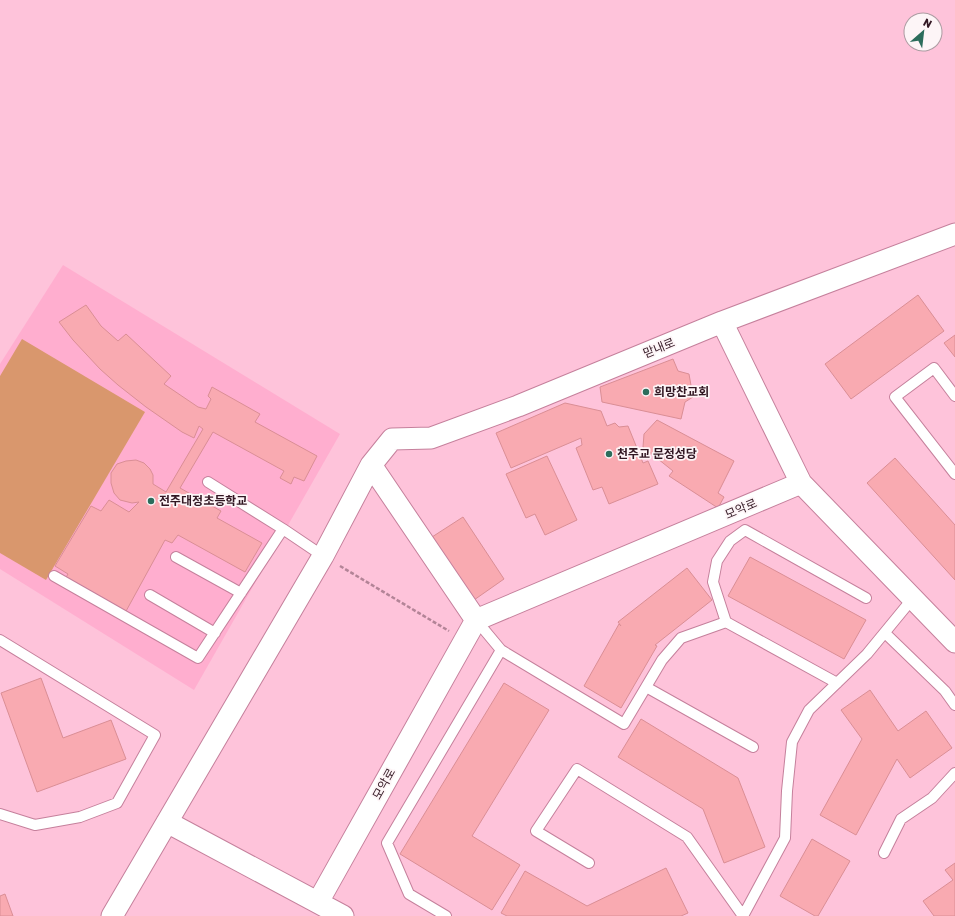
<svg xmlns="http://www.w3.org/2000/svg" width="955" height="916" font-family="Rubik,'Noto Sans KR',sans-serif">
<rect width="100%" height="100%" fill="#fec3da"/>
<!-- built -->
<path fill="#ffaecf" d="M63 265 340 434 194 690 0 569V364Z"/>
<!-- green -->
<path fill="#d9976d" d="M22 339 145 412 46 580 0 553V376Z"/>
<!-- building -->
<path fill="#f9aab1" stroke="#da8e95" d="M918 295 944 331 851 399 825 364Z
M86 305 101 326 118 341 126 334 171 376 164 384 198 407 206 409 211 399 208 396 212 387 260 414 255 422 317 456 304 481 294 477 291 484 280 478 284 471 213 432 180 488 221 511 217 518 262 543 245 572 178 535 172 543 165 540 125 613 65 579 68 574 55 566 91 506 101 511 109 500 129 512 139 502 132 503 120 500 114 493 111 483V473L117 464 126 461 136 460 144 463 150 469 153 475V484L166 492 203 429 199 426 194 438 182 432 146 407 118 385 100 369 73 340 59 322Z
M955 335V357L944 343Z
M673 359 678 371 689 374 693 397 685 402 681 419 602 402 600 387Z
M565 403 601 411 607 426 615 423 619 427 628 426 643 463 648 461 658 484 609 504 602 487 593 490 576 448 582 445 581 438 511 468 496 433Z
M657 420 734 461 718 493 724 497 718 508 669 476 673 471 643 447 644 434Z
M547 456 577 520 545 535 535 514 526 518 506 474Z
M895 458 955 525V580L867 483Z
M463 517 504 579 474 600 432 537Z
M750 557 866 620 844 659 728 596Z
M687 568 712 600 655 645 657 646 621 708 584 686 619 624 621 626 618 622Z
M41 678 63 738 111 720 126 759 37 792 1 693Z
M504 683 549 710 472 836 520 865 492 910 400 854Z
M870 690 898 731 926 711 952 748 910 778 897 759 856 835 820 815 862 739 841 710Z
M641 719 738 778 765 847 724 863 703 809 618 757Z
M812 839 850 861 818 916H815L780 896Z
M955 863V916H934L923 901 953 880 945 870Z
M666 868 688 913 681 916H507L501 913 525 871 587 906Z
M5 894 13 916H0V896Z"/>
<g fill="none" stroke-linecap="round" stroke-linejoin="round">
<defs>
<path id="service" d="M955 396 934 368 895 397 955 474
M208 482 283 529 323 556
M176 557 241 593
M54 576 198 658 283 529
M150 595 215 633
M476 620 501 650 624 724 662 660 681 638 726 622 713 582 717 561 730 541 745 530 866 598
M726 622 837 683
M885 633 945 691 955 705
M0 640 155 735 117 803 80 817 35 825 0 814
M646 687 753 747
M884 853 901 819 932 798 955 773
M589 863 536 831 577 769 687 837 743 916 785 838 787 791 792 742 809 710 867 654 913 598
M446 916 409 894 387 843 501 650"/>
<path id="minor" d="M722 322 801 483
M371 465 476 620
M167 822 343 916
M318 902 476 620 801 483 955 642
M112 916 323 556 371 465 392 439 431 438 518 406 722 322 955 234"/>
</defs>
<!-- service casing -->
<use href="#service" stroke="#c5809c" stroke-width="12"/>
<!-- minor casing -->
<use href="#minor" stroke="#c5809c" stroke-width="23"/>
<!-- path -->
<path stroke="#b38497" stroke-width="2.5" stroke-dasharray="4 2" stroke-linecap="butt" d="M340 566 449 631"/>
<!-- service -->
<use href="#service" stroke="#fff" stroke-width="10"/>
<!-- minor -->
<use href="#minor" stroke="#fff" stroke-width="21"/>
</g>
<!-- markers -->
<g fill="#2c6d5c" stroke="#fdf5f7" stroke-width="1.5">
<circle cx="646" cy="392" r="4"/>
<circle cx="609" cy="454" r="4"/>
<circle cx="151" cy="501" r="4"/>
</g>
<g text-anchor="middle" stroke-width="3.5" stroke-linejoin="round" paint-order="stroke">
<!-- street labels -->
<g font-size="12" fill="#321723" stroke="#fdf5f7">
<text transform="translate(659 348) rotate(-22)" y="4">맏내로</text>
<text transform="translate(741 509) rotate(-23)" y="4">모악로</text>
<text transform="translate(384 784) rotate(-61)" y="4">모악로</text>
</g>
<!-- poi labels -->
<g font-size="12" font-weight="bold" fill="#321723" stroke="#fdf5f7" text-anchor="start">
<text x="654" y="396">희망찬교회</text>
<text x="617" y="458">천주교 문정성당</text>
<text x="159" y="505">전주대정초등학교</text>
</g>
</g>
<!-- north arrow -->
<g transform="translate(923 32) rotate(28)"><circle r="19" fill="#fdf5f7" stroke="#ac9ca2"/>
<path d="M0-3L7 15L0 10L-7 15Z" fill="#2c6d5c"/>
<text y="-6" font-size="11" font-weight="bold" text-anchor="middle" fill="#321723">N</text>
</g>
</svg>
